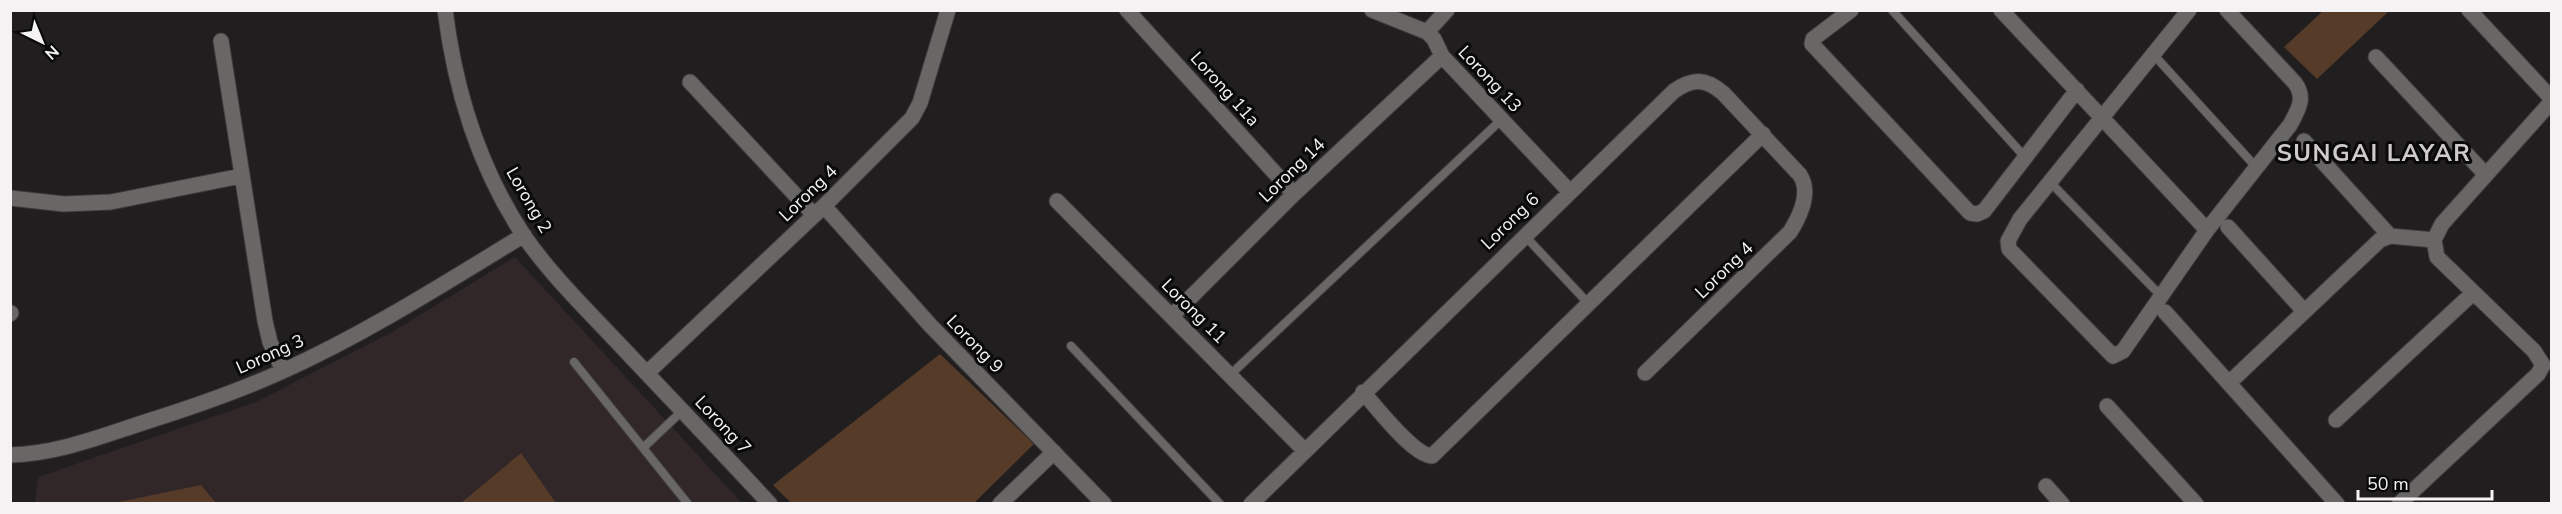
<svg xmlns="http://www.w3.org/2000/svg" width="2562" height="514" font-family="'Nunito Sans',sans-serif">
<rect width="100%" height="100%" fill="#211e1f"/>
<!-- built -->
<path fill="#312729" d="M515 257 742 503 35 504 38 477 256 402 392 332Z"/>
<!-- green -->
<path fill="#553b28" d="M2323 11H2389L2317 79 2284 47Z
M940 354 1034 444 974 503H791L773 485Z
M521 453 556 503H461Z
M201 485 216 503H114Z"/>
<g fill="none" stroke-linecap="round" stroke-linejoin="round">
<defs>
<path id="lane" d="M1892 10 2024 156
M2153 54 2256 167
M2049 181 2161 296
M1524 235 1588 303
M1071 346 1220 504
M574 362 688 504
M1230 375 1501 120
M644 447 683 410"/>
<path id="street" d="M445 10C455 90 479 168 524 236 551 275 587 310 620 345 670 398 720 450 770 504
M1127 10 1294 194
M1372 10 1427 32 1434 39 1442 56 1569 191
M1851 10 1813 39 1812 44 1970 213 1977 214 1984 211 2077 90
M2001 10 2207 230
M2189 10 2020 219 2008 241 2009 249 2113 356 2123 351 2207 230 2290 125C2298 110 2306 98 2295 83L2227 10
M2469 10 2552 99
M1427 32 1447 10
M221 41 265 321 270 342 283 371
M2376 57 2486 175
M690 82 814 215
M2304 141 2390 236
M10 198 64 204 111 202 241 176
M1057 201 1304 450
M824 206 930 325 1104 504
M2228 227 2304 311
M2165 312 2337 504
M10 314 11 313
M1172 316 1294 194 1442 56
M647 373 824 206 912 118 920 103 948 10
M2229 383 2380 240 2390 236 2434 240
M1363 392C1377 408 1413 455 1432 456L1763 134
M2107 406 2196 504
M2336 420 2473 293
M10 455C56 454 99 437 142 423 190 408 237 392 283 371 367 333 445 283 524 235
M2046 486 2062 504
M1000 504 1054 452
M1251 504 1674 91C1693 78 1705 78 1723 93L1800 175C1811 192 1800 216 1790 232L1645 373
M2399 504 2538 374 2543 365 2534 351 2437 257 2434 240 2442 224 2552 101"/>
</defs>
<!-- lane casing -->
<use href="#lane" stroke="#3e3b3c" stroke-width="10"/>
<!-- street casing -->
<use href="#street" stroke="#3e3b3c" stroke-width="17"/>
<!-- lane -->
<use href="#lane" stroke="#696666" stroke-width="8"/>
<!-- street -->
<use href="#street" stroke="#696666" stroke-width="15"/>
</g>
<g text-anchor="middle" stroke-width="6" stroke-linejoin="round" paint-order="stroke">
<!-- street labels -->
<g font-size="18" fill="#f4f2f2" stroke="#0a0909">
<text transform="translate(1490 79) rotate(47)" y="6">Lorong 13</text>
<text transform="translate(1225 89) rotate(48)" y="6">Lorong 11a</text>
<text transform="translate(1292 170) rotate(-44)" y="6">Lorong 14</text>
<text transform="translate(808 193) rotate(-44)" y="6">Lorong 4</text>
<text transform="translate(529 200) rotate(60)" y="6">Lorong 2</text>
<text transform="translate(1510 221) rotate(-44)" y="6">Lorong 6</text>
<text transform="translate(1724 270) rotate(-44)" y="6">Lorong 4</text>
<text transform="translate(1194 311) rotate(45)" y="6">Lorong 11</text>
<text transform="translate(975 344) rotate(46)" y="6">Lorong 9</text>
<text transform="translate(270 354) rotate(-24)" y="6">Lorong 3</text>
<text transform="translate(723 425) rotate(47)" y="6">Lorong 7</text>
</g>
<!-- district labels -->
<g font-size="24" font-weight="bold" letter-spacing="1.5" fill="#cfcbcc" stroke="#0a0909">
<text x="2374" y="161">SUNGAI LAYAR</text>
</g>
</g>
<!-- border -->
<rect width="2562" height="514" fill="none" stroke="#f4f2f2" stroke-width="24"/>
<!-- north arrow -->
<g transform="translate(42 42) rotate(137)" stroke="#0a0909" stroke-width="4.5" paint-order="stroke">
<path d="M0-4.5L10 22L0 15L-10 22Z" fill="#f4f2f2"/>
<text y="-9" font-size="16" font-weight="bold" text-anchor="middle" fill="#f4f2f2">N</text>
</g>
<!-- scale -->
<path d="M2358 490v9h134v-9" fill="none" stroke="#f4f2f2" stroke-width="3"/>
<text x="2367" y="490" font-size="18" fill="#f4f2f2" stroke="#0a0909" stroke-width="4.5" paint-order="stroke">50 m</text>
</svg>
